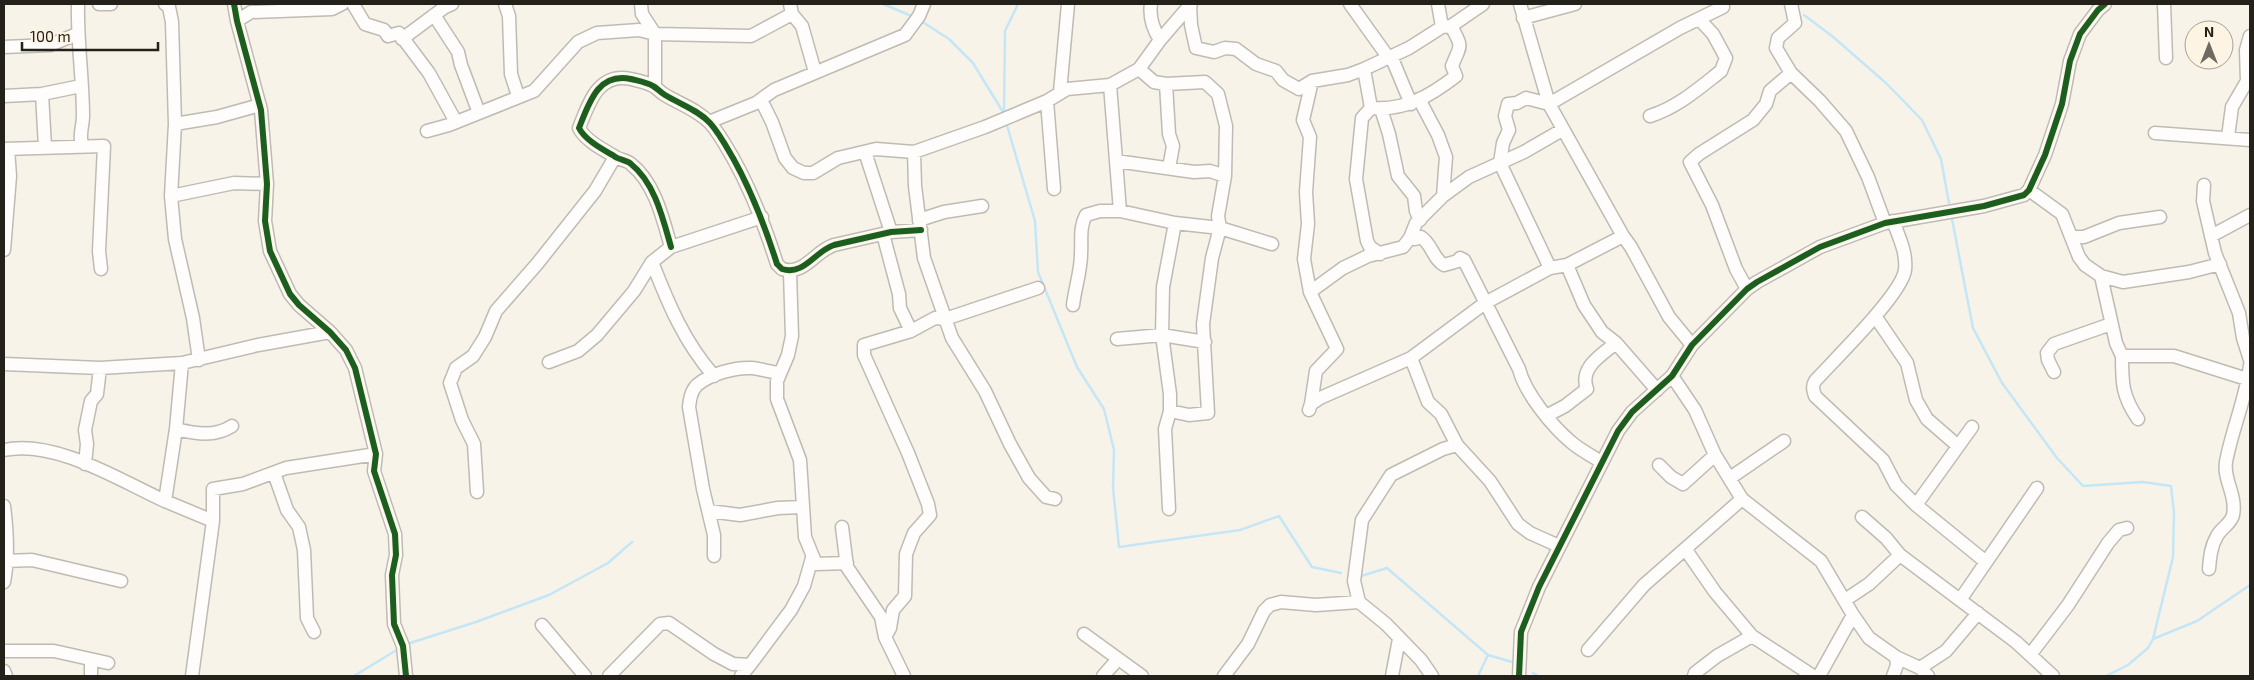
<svg xmlns="http://www.w3.org/2000/svg" width="2254" height="680" font-family="'Exo 2',sans-serif">
<rect width="100%" height="100%" fill="#f8f3e9"/>
<g fill="none" stroke-linecap="round" stroke-linejoin="round">
<!-- stream -->
<path stroke="#c4e6f6" stroke-width="2.5" d="M883 4 914 17
M1804 15 1832 36 1886 83 1922 120 1941 159 1949 203
M921 21 949 39 973 63 1003 112
M1004 114 1005 31 1018 4
M1006 122 1035 221 1038 272 1077 367 1104 409 1114 450 1113 488 1119 547 1240 530 1279 516 1312 567 1341 573
M1952 219 1973 328 2002 383 2057 458 2083 486 2143 482 2171 486 2174 513 2173 557 2153 639
M1358 577 1387 568 1488 655 1512 662
M407 644 476 622 549 595 608 563 632 542
M1533 673 1538 676
M354 676 400 648
M1478 676 1488 655
M2106 676 2128 665 2148 648 2153 639 2197 621 2250 585"/>
<defs>
<path id="minor" d="M78 4C77 41 83 79 83 116 83 126 78 138 83 146
M99 4H111
M165 4 169 7 172 22 175 124 171 196 175 239 193 318 199 360
M234 4 237 21 261 110 267 184 265 221 270 251 290 294 299 305 330 332 346 350 355 368 376 454 374 471 395 534 396 555 392 575 394 624 403 646 406 676
M353 4 365 24 384 30 388 36 399 33 429 73 456 122
M505 4 509 16 511 74 518 96
M641 4 642 14 655 34V87
M790 4 792 14 802 26 815 72
M1151 4C1149 17 1153 29 1160 40
M1350 4 1388 57
M1438 4 1442 27
M1520 4 1549 104 1623 236 1631 247 1669 317 1692 345
M1791 4 1795 23 1778 38 1776 48 1791 73 1820 101 1846 131 1868 177 1885 223
M2164 4 2166 58
M1190 5 1191 25 1196 48 1214 52 1225 48 1236 49 1256 64 1276 71 1283 80 1299 89 1312 81 1348 75 1364 69 1409 48 1442 27 1451 26 1483 4
M434 15 458 52 461 65 479 113
M1523 18 1575 4
M237 21 251 12 332 9 342 4
M402 39 445 7 452 4
M4 47 50 45 77 34
M1391 56 1411 104
M1139 69 1154 82 1166 84 1205 82 1218 94 1226 126 1225 176 1218 216 1220 228 1212 258 1203 324 1208 413 1189 415 1170 411
M1364 69 1371 108 1362 118 1356 179 1367 241 1370 247 1380 254
M1166 84 1169 134 1173 146 1169 168
M1110 85 1120 211
M1060 92 1068 4
M42 94 45 147
M4 96 42 94 81 86
M1419 99 1438 135 1446 157 1443 196
M761 100 772 122 785 158 793 168 804 173H813L838 158 876 149 914 152 985 127 1047 101 1067 89 1110 85 1139 69 1160 40 1191 4
M1047 101 1054 189
M1371 108C1405 111 1430 96 1456 76L1452 66C1460 45 1464 49 1451 26
M1381 109 1389 134 1398 176 1414 196 1416 211 1420 220
M1650 116C1678 107 1698 89 1721 71L1726 58 1713 34 1699 19
M709 122 756 103 774 90 905 35 919 16 924 4
M175 124 217 117 260 105
M427 131 449 125 534 91 578 42 597 33 639 30 655 34 751 36 792 14
M2155 133 2250 140
M2228 137 2232 107 2247 81 2246 50 2250 36
M4 149 104 146 99 251 101 269
M865 152 891 232
M914 152 915 186 924 258 952 338 985 391 1010 444 1029 478 1046 497 1055 499
M1116 161 1194 172 1210 171 1225 176
M2204 185 2203 201 2215 253 2239 313 2243 338 2250 360
M2029 190 2062 214 2079 257 2085 265 2101 276 2116 343 2122 356H2174L2250 380
M171 196 234 183 267 184
M919 220 944 212 982 206
M1893 221C1899 237 1907 253 1905 270 1902 294 1834 360 1815 381 1812 386 1813 390 1815 396L1883 460 1896 485 1916 505 1986 562
M883 234 899 294 900 308 911 331
M2211 236 2250 215
M2072 237H2084L2119 223 2160 217
M1410 238 1415 239 1421 237C1432 244 1433 259 1444 265L1458 261 1460 258 1464 260 1519 369C1525 393 1552 426 1571 442 1580 450 1591 455 1601 462
M671 247C663 219 655 183 631 164 627 160 619 160 614 156 602 149 585 140 579 128 589 103 598 72 631 79 639 81 646 82 653 86 657 88 660 92 665 95 680 104 698 110 710 123 719 133 726 146 733 158 752 192 765 226 777 264L782 269C804 276 815 251 834 245L891 232 921 230
M4 250 10 176 8 149
M652 262C668 303 684 342 714 376
M1567 265 1584 305 1602 332 1616 343 1657 390
M1550 268 1500 163 1503 143 1509 130 1505 116 1508 104 1517 103 1526 98 1549 104 1680 28 1723 7
M790 272 792 336 788 355 777 381V399L800 460 805 537 816 564 847 563
M2101 276 2123 282 2189 272 2220 264
M1747 289 1736 269 1712 205 1690 162 1699 154 1753 120 1766 104 1770 91 1791 73
M1310 292 1343 268 1368 256 1403 247 1410 238 1416 223 1443 196 1469 177 1524 152 1562 130
M1073 305C1075 288 1081 271 1081 254 1082 240 1079 228 1086 215L1100 211H1120L1175 223 1220 228 1272 244
M1875 316 1907 363 1916 400 1927 419 1958 446
M1117 339 1162 335 1205 342
M2122 356C2122 383 2122 396 2138 419
M1411 358 1428 402 1441 414 1457 445 1490 481 1518 524 1530 533 1559 546
M549 362 578 351 597 335 634 291 652 262 671 247 762 217
M182 363 176 429 165 501 213 521 192 676
M4 364 100 368 182 363 258 345 330 332
M2054 372 2048 360 2047 353 2054 344 2111 324
M1672 376 1695 410 1715 455 1742 499 1821 561 1853 615 1869 638 1896 657 1920 668 1928 676
M1311 404 1316 371 1337 349 1310 292 1304 259 1308 224 1306 192 1310 137 1303 120 1312 81
M1309 410 1311 404 1320 398 1411 358 1485 303 1550 268 1567 265 1623 236
M1546 416 1565 406 1587 389C1579 368 1601 355 1616 343
M176 429C196 434 215 437 232 426
M4 450C55 439 119 480 165 501
M85 464 87 444 85 430 91 401 97 394 100 368
M1659 465 1671 477 1683 484 1715 455
M274 473 287 510 299 527 304 550 307 618 314 632
M1730 478 1784 441
M477 492 474 444 462 420 450 383 456 368 473 356 485 337 496 311 537 264 595 191 615 157
M1916 505 1972 427
M4 506C7 530 9 557 4 582
M1169 509 1165 429 1170 411V394L1162 335 1163 287 1175 223
M709 511 740 515 778 508 802 507
M1862 517 1886 538 1900 555
M213 521V489L243 484 286 468 376 454
M842 527 847 567 881 617 885 637 904 676
M1686 550 1715 592 1752 636 1813 676
M714 556V535L703 489 689 407C690 399 691 391 697 385 710 374 735 367 752 368 761 369 770 372 779 373
M6 561 32 560 121 581
M2209 569C2210 557 2211 546 2217 536 2221 528 2231 524 2233 515 2237 495 2223 480 2226 462 2232 429 2246 399 2250 365
M1845 600 1869 584 1900 555 2016 642 2053 676
M1960 600 2037 488
M542 625 585 676
M1084 634 1142 676
M885 637 890 628 893 610 905 596 906 554 914 533 930 515 928 504 908 453 864 355V345L911 331 935 318 945 319 1038 288
M1588 650 1644 585 1742 499
M4 651H54L108 663
M2030 655 2068 605 2108 543 2119 530 2127 528
M750 665 791 610 804 586 812 558
M1920 668 1946 651 1978 613
M4 671 6 676
M91 676V660
M609 676 660 624 669 623 714 654 733 664 750 665 741 676
M1103 676 1118 659
M1224 676 1248 644 1264 611 1270 605 1281 602 1316 605 1359 602
M1392 676 1399 639
M1432 676 1421 660 1386 624 1359 602 1354 581 1362 520 1391 475 1443 449 1457 445
M1519 676 1521 632 1539 587 1618 431 1632 412 1672 376 1692 345 1747 289 1757 282 1820 247 1885 223 1984 206 2024 195 2029 190 2045 155 2062 104 2070 61 2080 34 2098 10 2105 4
M1694 676 1695 673 1717 656 1752 636
M1819 676 1853 615
M1893 676 1897 665 1896 657"/>
</defs>
<!-- minor casing -->
<use href="#minor" stroke="#bfbbb4" stroke-width="15"/>
<!-- minor -->
<use href="#minor" stroke="#fefdfc" stroke-width="12"/>
<defs>
<path id="cycleway" d="M234 4 237 21 261 110 267 184 265 221 270 251 290 294 299 305 330 332 346 350 355 368 376 454 374 471 395 534 396 555 392 575 394 624 403 646 406 676
M671 247C663 219 655 183 631 164 627 160 619 160 614 156 602 149 585 140 579 128 589 103 598 72 631 79 639 81 646 82 653 86 657 88 660 92 665 95 680 104 698 110 710 123 719 133 726 146 733 158 752 192 765 226 777 264L782 269C804 276 815 251 834 245L891 232 921 230
M1519 676 1521 632 1539 587 1618 431 1632 412 1672 376 1692 345 1747 289 1757 282 1820 247 1885 223 1984 206 2024 195 2029 190 2045 155 2062 104 2070 61 2080 34 2098 10 2105 4"/>
</defs>
<!-- cycleway casing -->
<use href="#cycleway" stroke="#fef4e3" stroke-width="9"/>
<!-- cycleway -->
<use href="#cycleway" stroke="#1b5e20" stroke-width="6"/>
</g>
<!-- border -->
<rect width="2254" height="680" fill="none" stroke="#24201a" stroke-width="10"/>
<!-- north arrow -->
<g transform="translate(2209 45)"><circle r="24" fill="#fef4e3" stroke="#a79f93"/>
<path d="M0-4L9 19L0 12L-9 19Z" fill="#6e6a62"/>
<text y="-8" font-size="14" font-weight="bold" text-anchor="middle" fill="#24201a">N</text>
</g>
<!-- scale -->
<path d="M22 42v8h136v-8" fill="none" stroke="#24201a" stroke-width="2.5"/>
<text x="30" y="42" font-size="15" fill="#24201a" stroke="#fef4e3" stroke-width="4" paint-order="stroke">100 m</text>
</svg>
